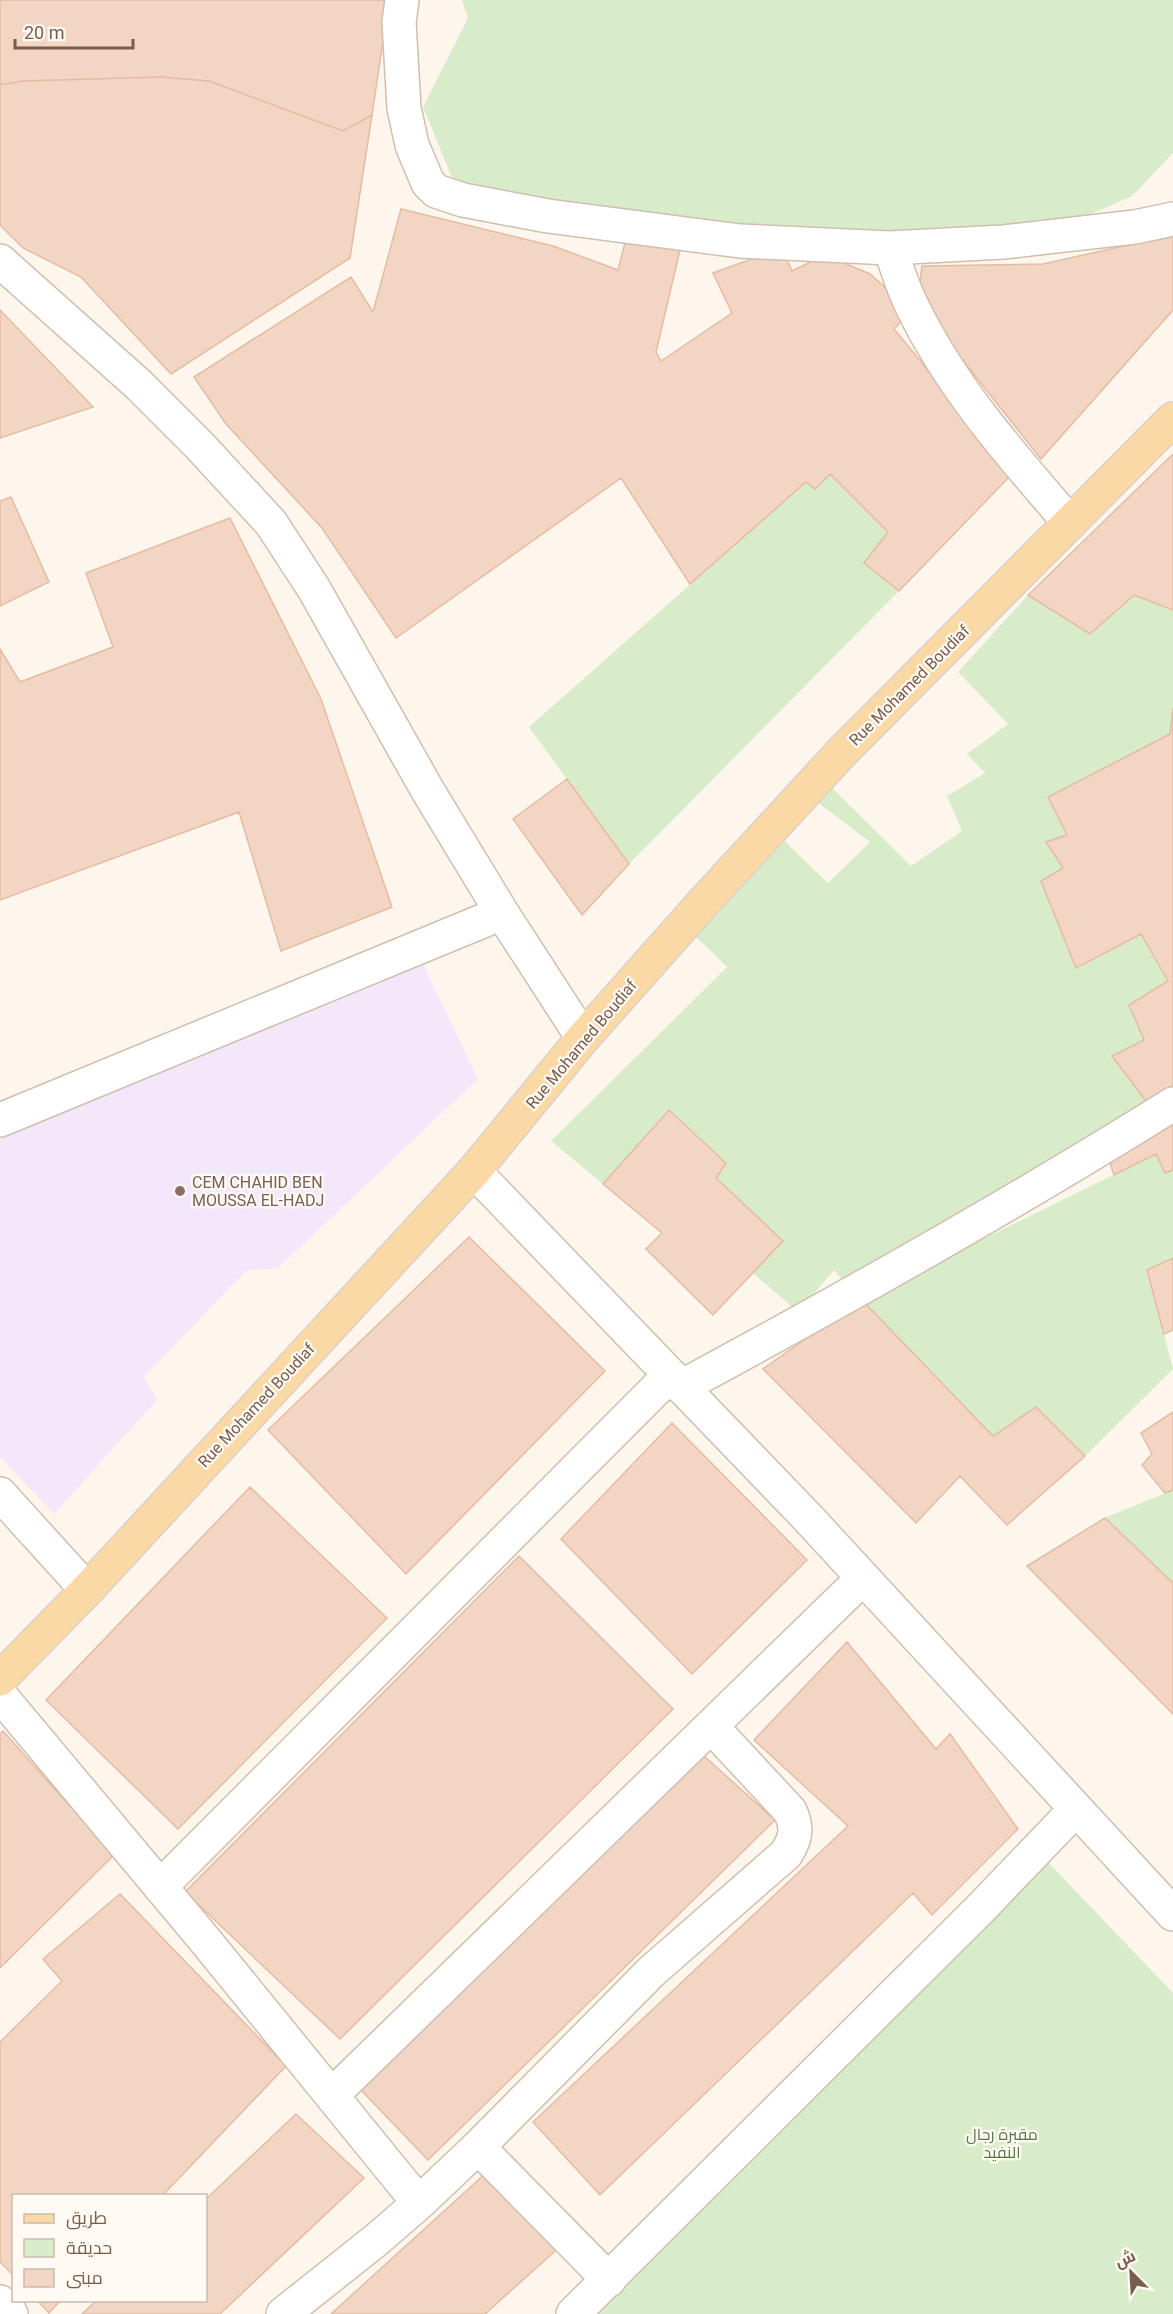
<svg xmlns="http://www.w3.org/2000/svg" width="1173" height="2314" font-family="Roboto,Cairo,sans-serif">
<rect width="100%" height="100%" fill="#fdf6ec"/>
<!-- education -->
<path fill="#f3e8fa" d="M411 939 478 1079 277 1269 247 1270 144 1377 157 1400 54 1514 0 1457V1113Z"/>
<!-- green -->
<path fill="#d8ecc9" d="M462 0H1173V153L1132 196 1080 219 910 240 743 233 455 185 423 107 468 18Z
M830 474 888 532 864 563 899 591 629 864 529 727 806 482 816 489Z
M1028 595 1089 634 1134 595 1173 610V708L1170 734 1080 780 1067 835 1047 842 1063 868 1041 881 1076 967 1141 934 1168 981 1129 1005 1144 1040 1112 1056 1152 1109 847 1285 834 1270 798 1312 753 1273 783 1241 716 1178 726 1163 670 1110 603 1184 551 1141 727 967 686 927 777 834 828 883 870 842 813 799 827 783 911 866 962 831 947 796 985 773 967 754 1008 724 958 672Z
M1156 1154 1165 1173 1173 1170V1258L1147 1270 1173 1369 1085 1456 1036 1407 993 1436 861 1299Z
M1173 1490V1583L1105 1518Z
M1045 1859 1173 1993V2314H589Z"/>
<!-- building -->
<path fill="#f3d5c3" stroke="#e6bba3" stroke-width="1.5" d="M0 0H389L372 115 343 131 209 81 161 77 23 81 0 85Z
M161 77 209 81 343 131 372 115 350 258 171 374 81 277 23 248 0 225V85L23 81Z
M401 209 553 246 618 270 626 239 680 250 656 352 661 361 732 313 713 273 760 256 785 255 792 271 825 255 870 274 911 311 894 329 1013 473 899 591 864 563 888 532 830 474 815 489 806 482 690 584 621 478 396 638 322 528 226 424 194 377 351 277 373 312Z
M1173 235V310L1041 459 923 310 918 299 922 266 1043 264Z
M0 310 93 407 0 438Z
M1173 454V610L1134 595 1090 634 1028 595Z
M11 497 49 582 0 606V501Z
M230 518 321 699 392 907 281 951 239 812 0 900V649L20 682 113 647 86 573Z
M1173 708V1096L1152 1109 1112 1056 1144 1040 1129 1005 1168 981 1141 934 1076 968 1041 881 1063 868 1046 842 1067 835 1048 797 1170 734Z
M567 779 629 864 582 915 513 819Z
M669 1110 726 1163 716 1178 783 1241 713 1315 646 1249 662 1233 603 1184Z
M1173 1113V1170L1165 1173 1156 1154 1114 1175 1107 1154Z
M469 1237 605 1371 406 1574 268 1430Z
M1173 1258V1330L1164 1334 1147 1270Z
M861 1299 993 1436 1036 1407 1085 1456 1007 1525 960 1476 916 1523 763 1369Z
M1173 1412V1490L1165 1493 1142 1465 1152 1454 1141 1433Z
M672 1423 807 1560 692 1674 561 1539Z
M250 1487 387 1618 178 1829 46 1700Z
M1105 1518 1173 1583V1714L1027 1566Z
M519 1556 673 1709 340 2039 185 1892Z
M847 1642 936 1749 950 1734 1018 1829 932 1915 913 1893 600 2195 533 2122 848 1826 754 1740Z
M3 1731 114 1855 0 1968V1734Z
M704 1756 775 1820 428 2160 361 2090Z
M120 1894 286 2066 162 2196H14V2276L0 2262V2042L62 1981 43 1959Z
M296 2114 364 2178 220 2314H82L97 2300H206V2199Z
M487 2172 564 2243 485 2314H331Z
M37 2300H61L49 2313Z"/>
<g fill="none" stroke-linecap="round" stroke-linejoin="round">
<defs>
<path id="minor" d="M402 0 399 22 404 108 412 145 428 183 436 191 463 200 548 216 740 241 890 248 1003 242 1135 227 1173 219
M890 248C897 267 902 286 911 304 950 386 1011 455 1070 523
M0 261 139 385 199 445 271 523 314 589 428 791 502 913 583 1038
M0 1120 502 913
M474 1171 809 1519 1173 1914
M681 1387C848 1297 1013 1204 1173 1104
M0 1494 87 1590
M0 1695 204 1939 419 2203
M160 1887 670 1375
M332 2095 863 1578
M478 2147 609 2280
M0 2302 11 2314
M283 2314 375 2241 419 2203 478 2147 652 1971 786 1854C796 1838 798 1828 790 1811L711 1726
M573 2314 981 1908 1076 1809"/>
<path id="major" d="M0 1679 87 1590 474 1171 583 1038 702 904 841 753 1173 419"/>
</defs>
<!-- minor casing -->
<use href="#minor" stroke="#d1beb0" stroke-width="36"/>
<!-- major casing -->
<use href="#major" stroke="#dad1cd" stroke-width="36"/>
<!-- minor -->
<use href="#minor" stroke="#fff" stroke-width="33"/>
<!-- major -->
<use href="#major" stroke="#fbd9a5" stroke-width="33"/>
</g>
<!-- markers -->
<circle fill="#8d6e63" stroke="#fffaf3" stroke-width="2" cx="180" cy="1191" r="6"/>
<g text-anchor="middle" stroke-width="4.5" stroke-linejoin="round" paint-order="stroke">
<!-- street labels -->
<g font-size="16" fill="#7a5c4d" stroke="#fffaf3">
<text transform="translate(909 685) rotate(-45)" y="6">Rue Mohamed Boudiaf</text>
<text transform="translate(581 1044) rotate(-50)" y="6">Rue Mohamed Boudiaf</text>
<text transform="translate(256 1405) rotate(-47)" y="6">Rue Mohamed Boudiaf</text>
</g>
<!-- education labels -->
<g font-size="16" fill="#785e54" stroke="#fffaf3" text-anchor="start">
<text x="192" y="1188">CEM CHAHID BEN<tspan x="192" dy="18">MOUSSA EL-HADJ</tspan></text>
</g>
<!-- park labels -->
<g font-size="16" fill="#537a41" stroke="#fffaf3">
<text x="1002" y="2140">مقبرة رجال<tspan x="1002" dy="18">النفيد</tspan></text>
</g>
</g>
<!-- legend -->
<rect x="12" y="2194" width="195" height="108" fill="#fffaf3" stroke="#cabbb1" stroke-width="1.5"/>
<rect x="24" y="2214" width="30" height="9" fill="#fbd9a5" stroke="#cabbb1" stroke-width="1.5"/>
<text x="66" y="2224" font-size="18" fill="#7a5c4d">طريق</text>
<rect x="24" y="2239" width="30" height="18" fill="#d8ecc9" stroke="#cabbb1" stroke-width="1.5"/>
<text x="66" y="2254" font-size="18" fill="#7a5c4d">حديقة</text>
<rect x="24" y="2269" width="30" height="18" fill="#f3d5c3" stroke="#cabbb1" stroke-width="1.5"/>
<text x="66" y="2284" font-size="18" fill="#7a5c4d">مبنى</text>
<!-- north arrow -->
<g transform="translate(1131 2272) rotate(336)" stroke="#fffaf3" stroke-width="4.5" paint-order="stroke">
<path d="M0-4.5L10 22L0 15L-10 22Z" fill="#7a5c4d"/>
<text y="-9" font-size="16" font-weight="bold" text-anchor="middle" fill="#7a5c4d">ش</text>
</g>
<!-- scale -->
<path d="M15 39v9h118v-9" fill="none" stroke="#7a5c4d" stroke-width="3"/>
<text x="24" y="39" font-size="18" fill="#7a5c4d" stroke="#fffaf3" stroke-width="4.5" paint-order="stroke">20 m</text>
</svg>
